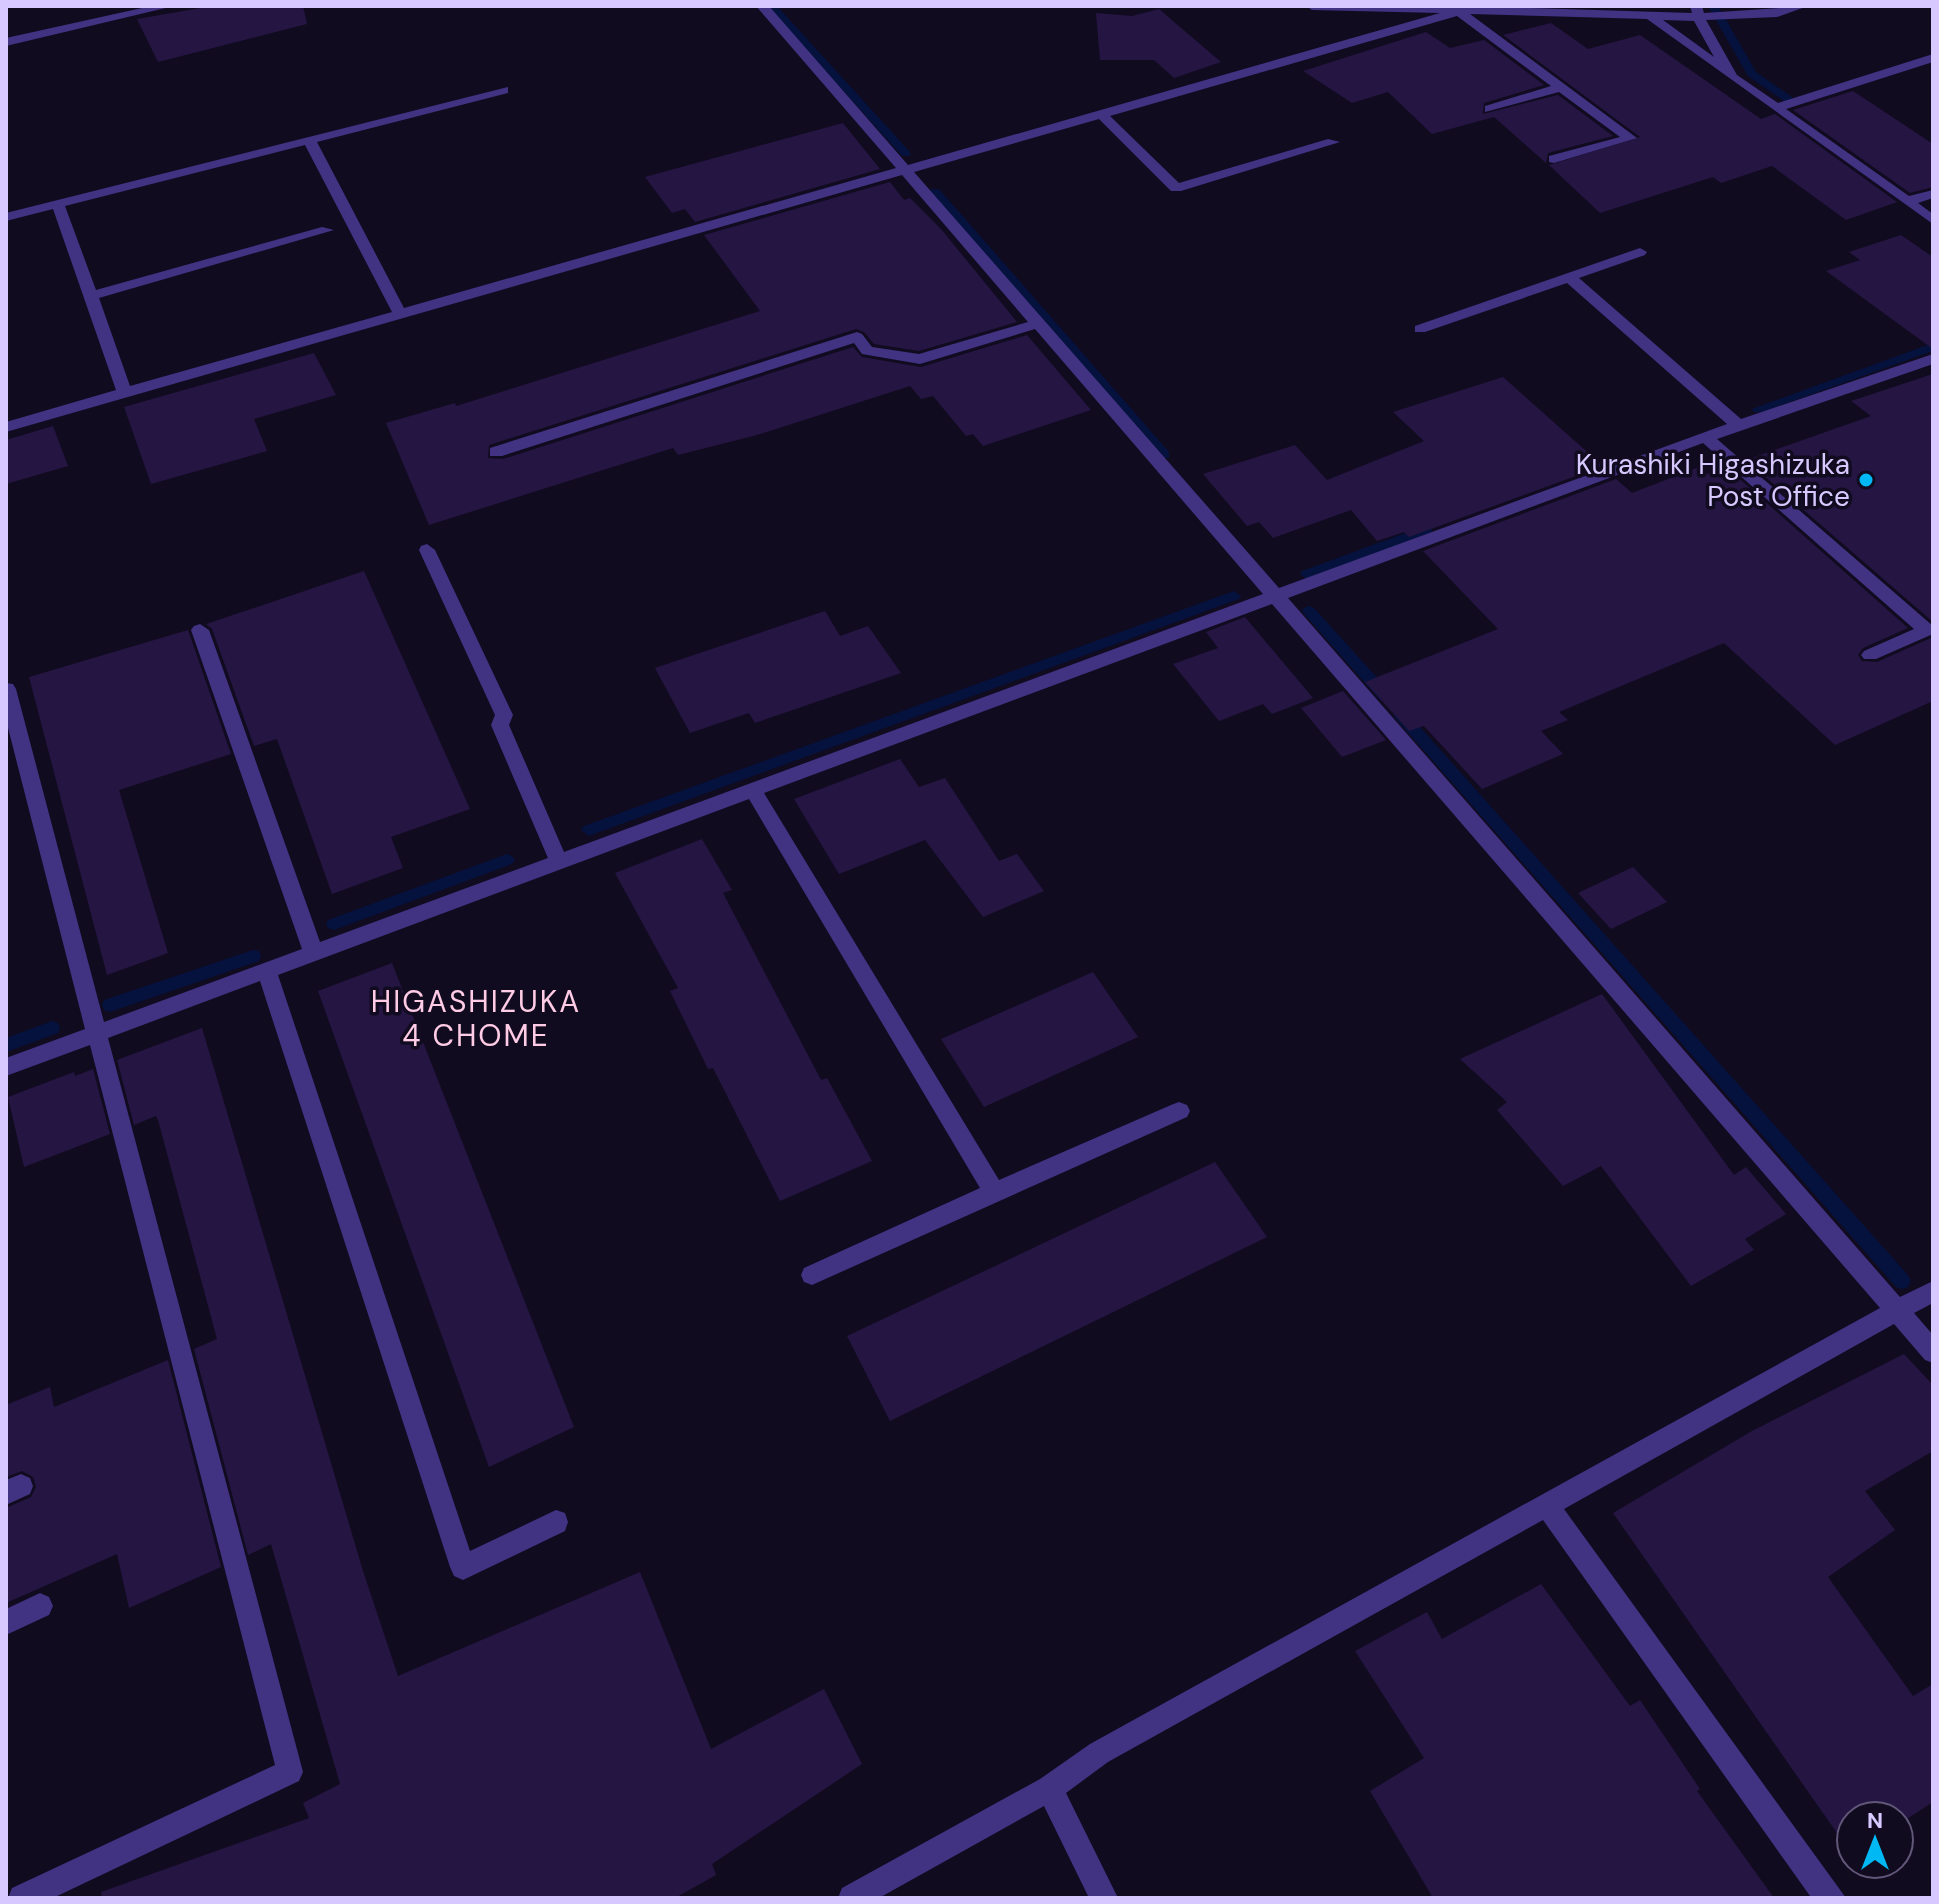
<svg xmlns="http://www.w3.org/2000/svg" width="1939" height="1904" font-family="'DM Sans',sans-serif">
<rect width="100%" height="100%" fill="#110b20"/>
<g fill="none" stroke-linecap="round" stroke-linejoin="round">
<!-- stream -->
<path fill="#05123e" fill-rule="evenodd" d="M767 6H777L910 152V156H902Z
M1708 6H1718L1756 72 1792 97V101H1784L1748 76Z
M931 189H939L1169 452V458H1159L931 193Z
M1933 343V351L1762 412H1754L1752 409Z
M1427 525 1432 526V532L1312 577 1307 579 1300 574 1302 571Z
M1234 591 1241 596 1239 599 594 834 589 836 581 830 584 826Z
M1309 606 1314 608 1390 692 1392 696 1390 700H1380L1304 614 1302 611 1304 608Z
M1400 709 1405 710 1908 1275 1911 1281 1908 1287 1902 1289 1896 1287 1395 718 1393 714 1395 710Z
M507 854 512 856 515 860 512 864 334 930 328 928 326 924 328 920Z
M253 950 259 951 261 956 259 961 110 1012 104 1010 102 1005 104 1000Z
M52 1021 58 1023 60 1028 58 1033 6 1052V1038Z"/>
</g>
<!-- building -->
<path fill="#251542" d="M212 6H303L307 24 158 62 137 19Z
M1159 9 1221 62 1174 78 1154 60H1100L1096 13 1132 16Z
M1551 23 1588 49 1640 35 1761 119 1775 114 1897 202 1846 220 1772 166 1721 183 1713 177 1600 213 1549 165 1640 137 1503 35Z
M1426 32 1450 48 1484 40 1544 85 1484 103 1483 114 1558 95 1613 136 1548 153 1546 163 1494 117 1432 134 1388 92 1352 103 1303 71Z
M1853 91 1933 144V187L1910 193 1793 110Z
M843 123 880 169 695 222 685 209 672 213 645 177Z
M890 182 904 200 910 198 941 229 1017 322 919 351 874 344 864 332 856 329 489 445 488 458 503 459 853 347 862 357 921 367 1027 335 1091 410 983 446 973 434 966 436 933 396 921 399 910 386 757 435 678 455 673 448 429 525 386 423 455 403 456 406 760 311 704 235Z
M1901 235 1933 257V349L1826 271 1860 260 1849 252Z
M314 353 336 395 254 419 267 451 151 484 124 407Z
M1933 374V622L1746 460 1871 416 1851 401Z
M1503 377 1603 466 1409 537 1404 532 1377 541 1351 510 1273 538 1259 522 1247 526 1203 474 1295 445 1327 480 1424 441 1393 412Z
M53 426 68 466 6 484V440Z
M1699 467 1707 474 1726 467 1908 628 1863 648 1858 655 1862 661 1877 662 1933 637V701L1835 745 1724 643 1559 712 1568 720 1541 731 1563 754 1482 789 1424 726 1409 731 1365 682 1498 629 1423 551 1616 479 1632 493Z
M364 571 470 809 391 837 403 868 332 894 277 739 254 746 212 629 206 624Z
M825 611 840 636 868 626 901 673 755 723 749 713 690 733 655 668Z
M1245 617 1313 698 1272 714 1263 704 1219 721 1173 664 1218 648 1206 632Z
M188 630 231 754 119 790 168 953 107 975 29 677Z
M1343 691 1386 740 1342 757 1301 708Z
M900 759 919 787 945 778 999 861 1017 854 1044 891 983 917 925 840 839 874 794 799Z
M702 839 732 890 723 893 821 1080 827 1078 872 1161 780 1201 713 1068 708 1069 670 991 678 988 615 873Z
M1633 867 1667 902 1611 929 1578 893Z
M392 963 574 1427 489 1467 318 991Z
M1093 972 1138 1037 984 1107 941 1039Z
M1602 994 1734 1175 1746 1167 1786 1214 1745 1239 1754 1250 1691 1286 1601 1166 1563 1186 1497 1110 1507 1102 1460 1059Z
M202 1028 363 1571 398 1676 640 1572 711 1749 824 1689 862 1764 712 1864 716 1875 675 1898H102L101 1892 309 1818 303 1803 340 1784 271 1544 248 1555 194 1349 217 1339 158 1120 156 1116 134 1125 117 1060Z
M93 1069 110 1134 24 1167 8 1097 74 1072 75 1076Z
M1215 1162 1267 1237 890 1421 847 1336Z
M1904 1354 1933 1385V1451L1865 1491 1895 1530 1828 1577 1913 1696 1933 1684V1802L1899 1824V1816H1851V1853L1613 1513 1752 1431Z
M168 1360 221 1567 129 1608 117 1554 6 1603V1508L31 1497 36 1487 33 1477 22 1471 6 1477V1405L50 1387 54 1407Z
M1541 1584 1630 1706 1640 1700 1700 1789 1697 1791 1774 1898H1433L1370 1791 1424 1758 1355 1651 1427 1612 1442 1639Z"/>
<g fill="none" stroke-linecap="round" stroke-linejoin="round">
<!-- minor -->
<path fill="#413282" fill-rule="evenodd" d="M151 6H174L6 46V38Z
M756 6H769L908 165 1440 13 1312 10 1306 6H1472L1692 13 1690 6H1702L1704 13 1808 6 1777 17 1706 20 1737 75 1778 103 1933 54V62L1786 109 1909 196 1933 190V198L1918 203 1933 214V224L1647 19 1470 14 1637 138 1554 163 1549 162V156L1620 137 1559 92 1485 112V106L1551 86 1457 16 1110 116 1179 183 1328 139 1340 142 1181 191H1171L1099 119 914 172 1279 588 1727 424 1567 283 1425 332H1415V326L1640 248 1647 252 1645 255 1579 278 1741 419 1933 354V364L1717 439 1933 626V634L1876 659H1864L1861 655 1864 651 1914 629 1703 443 1288 598 1900 1297 1933 1281V1303L1914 1313 1933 1335V1363L1925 1360 1894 1324 1564 1509 1846 1898 1810 1896 1543 1520 1108 1762 1066 1793 1118 1898H1089L1044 1806 879 1898H838L842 1888 1040 1779 1090 1744 1880 1308 1272 604 764 793 999 1180 1171 1105 1179 1102 1187 1105 1190 1111 1187 1117 812 1285 804 1282 801 1275 804 1268 980 1188 749 799 278 975 470 1551 556 1510 565 1513 568 1522 565 1531 463 1580 454 1576 450 1567 260 981 108 1038 303 1772 299 1781 53 1898H8L12 1888 275 1765 90 1045 6 1076V1058L85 1029 6 720V683L13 684 16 689 104 1022 302 949 191 630 194 626 200 624 209 630 320 942 548 858 491 725 495 715 419 550 421 546 427 544 435 550 513 715 509 725 564 852 1263 594 1035 329 920 364 862 354 854 343 502 456H490V448L857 332 862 334 872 347 919 354 1028 322 902 175 6 432V422L116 390 53 209 6 221V213L508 87V93L317 142 404 308 896 168ZM1663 20 1694 21 1714 57ZM305 145 392 312 130 386 99 298 334 230 322 227 96 290 65 206Z
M21 1474 30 1478 33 1486 30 1494 6 1505V1480Z
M40 1593 49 1597 53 1606 49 1615 6 1635V1609Z"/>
</g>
<!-- markers -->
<circle fill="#00b9f4" stroke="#110b20" stroke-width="3" cx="1866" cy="480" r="8"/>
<g text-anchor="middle" stroke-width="7" stroke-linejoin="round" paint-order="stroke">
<!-- poi labels -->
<g font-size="28" fill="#d7c9ff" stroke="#110b20" text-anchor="end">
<text x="1850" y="474">Kurashiki Higashizuka<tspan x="1850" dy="32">Post Office</tspan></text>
</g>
<!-- neighbourhood labels -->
<g font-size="30" letter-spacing="2" fill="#ffcbe5" stroke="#110b20">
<text x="476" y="1012">HIGASHIZUKA<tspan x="476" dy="34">4 CHOME</tspan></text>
</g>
</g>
<!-- border -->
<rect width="1939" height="1904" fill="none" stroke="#d7c9ff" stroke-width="16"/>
<!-- north arrow -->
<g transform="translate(1875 1840)"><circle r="38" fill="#110b20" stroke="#605779" stroke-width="2"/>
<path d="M0-6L14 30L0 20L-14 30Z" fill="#00b9f4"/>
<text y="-12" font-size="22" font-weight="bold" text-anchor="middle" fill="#d7c9ff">N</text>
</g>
</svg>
